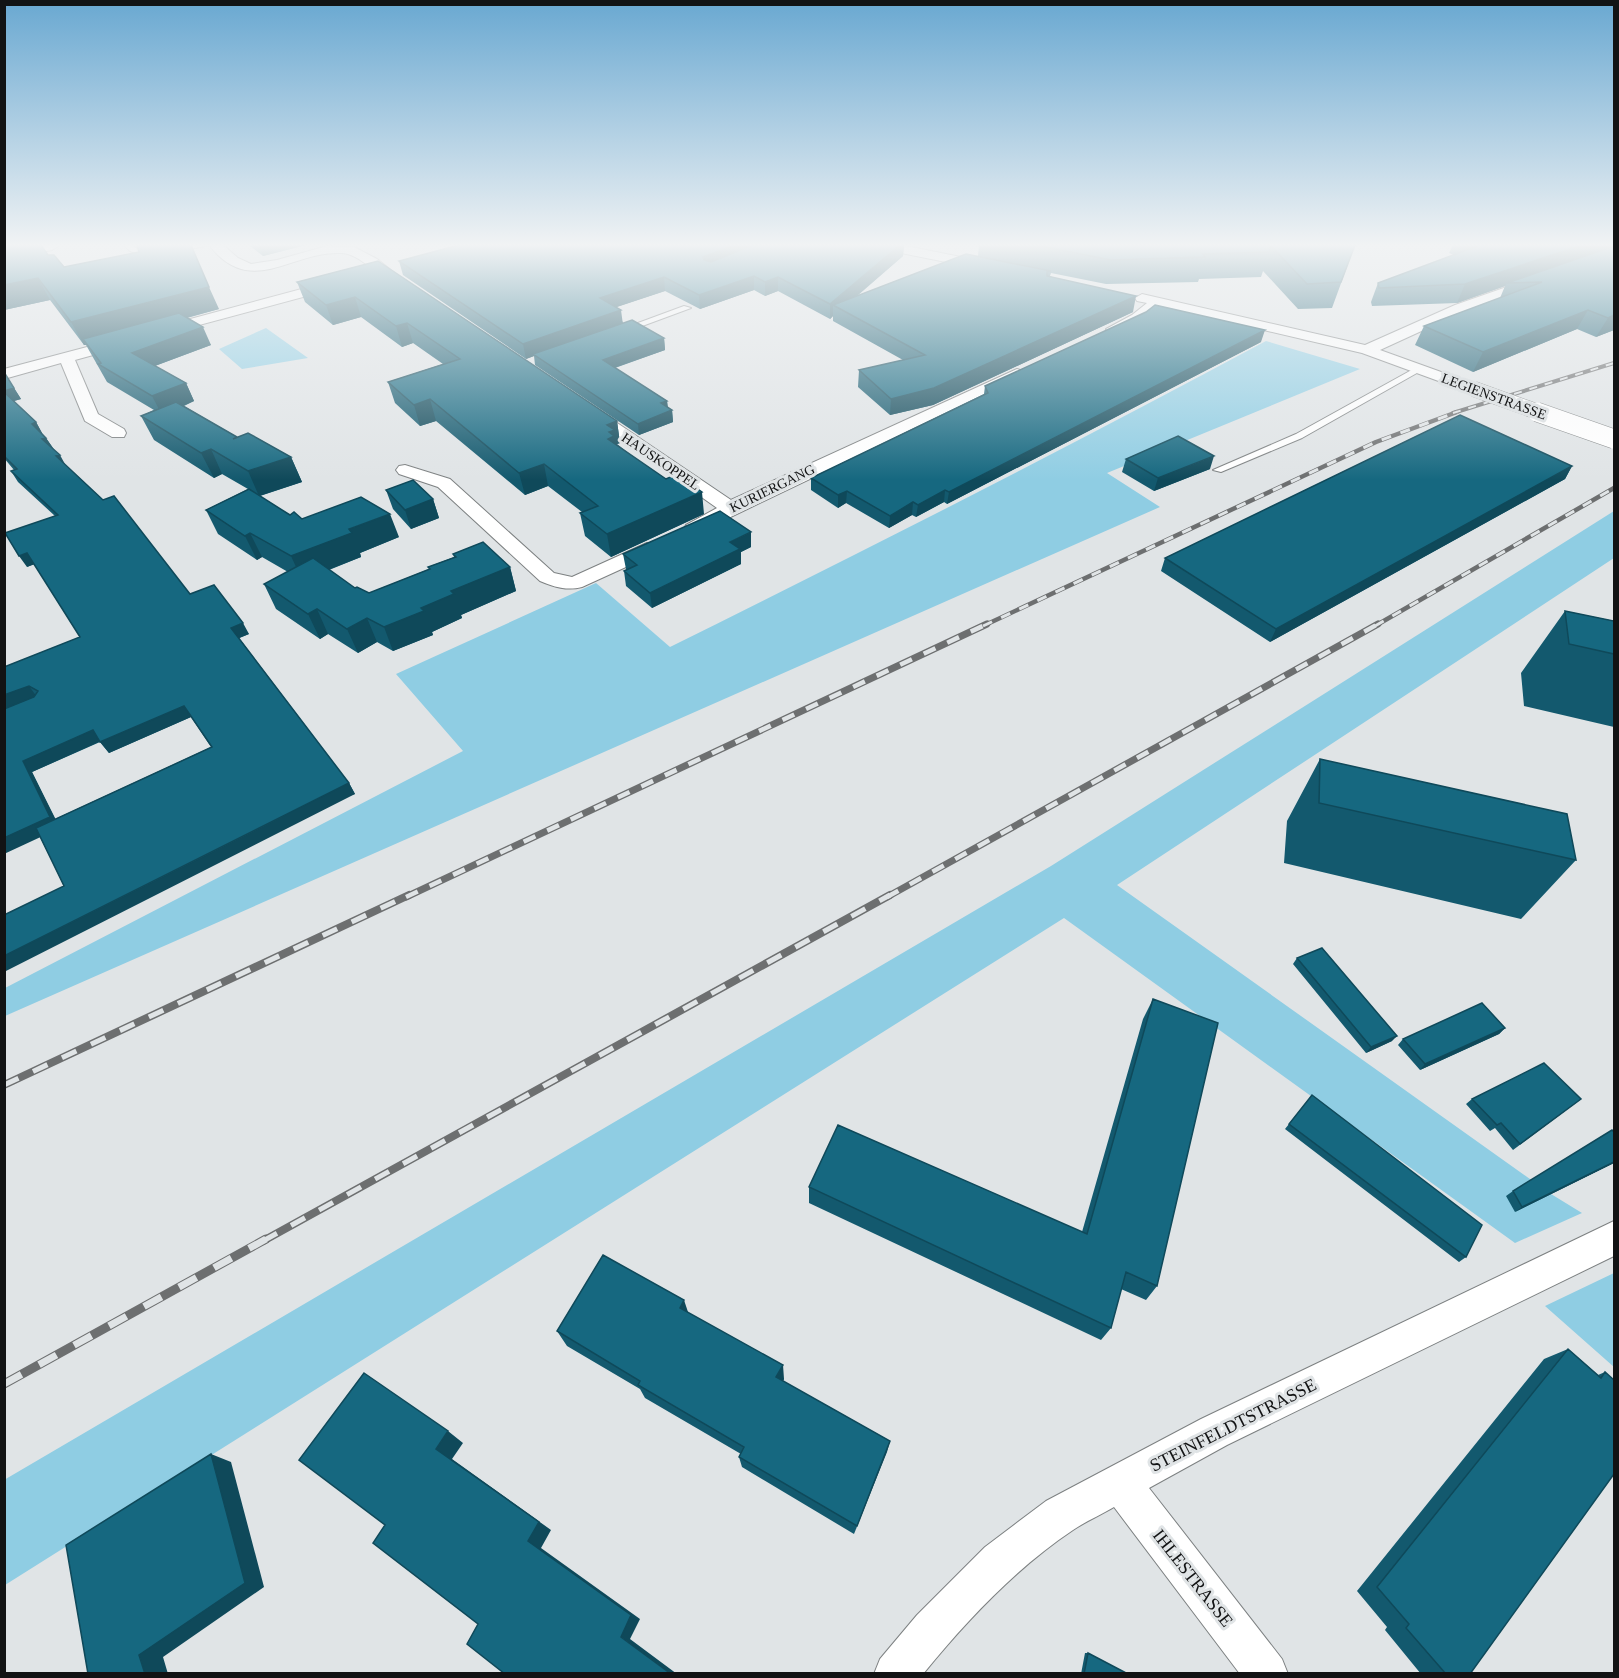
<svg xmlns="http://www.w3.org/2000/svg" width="1619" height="1678" font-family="'Times New Roman',serif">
<rect width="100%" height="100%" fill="#e0e4e6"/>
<!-- green -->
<path fill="#8fcde3" d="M266 328 308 358 242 369 219 349Z
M1266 341 1360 369 1107 473 1160 507 5 1016V988L463 751 396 674 596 583 670 647C870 548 1069 447 1266 341Z
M1614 511V558L1117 885 1551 1194 1582 1213 1515 1243 1064 918 5 1585 4 1480 1051 866Z
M1614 1273V1367L1545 1306Z"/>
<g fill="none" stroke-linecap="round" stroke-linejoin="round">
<defs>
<path id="service" d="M124 245H131L146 254 143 256 130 251Z
M193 245H209L181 251 178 249Z
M684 306 691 308 626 332 619 330Z
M1417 367 1424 369 1302 438 1221 472 1213 470 1296 434Z"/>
<path id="minor" d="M209 245H223L238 258 251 264 277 260 327 246 354 247 377 259 407 283 405 286C387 290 364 253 341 253 291 251 251 299 209 245Z
M875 245H901L986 262 993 266 986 270 881 249Z
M1535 277 1542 281 1540 284 1465 311 1380 350 1480 386 1482 389 1480 392 1474 394 1362 353 1160 306C1147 317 1126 337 1108 332L1106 329 1132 315 1147 303 1137 301 1135 298 1142 294 1365 345 1455 305Z
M335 280 340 281 342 284 340 287 162 335 155 331 157 328Z
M121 338 129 343 126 346 75 360 98 414 124 429 126 433 124 437H112L85 421 61 363 4 379V369Z
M1017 369 1023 371 1025 374 1023 377 693 535 686 533 684 529 686 525 717 508 581 412 589 407 595 408 731 500Z
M405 465 450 479 554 573 572 577 647 543H661L664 547 661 551 582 587C567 591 554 587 540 581L438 487 399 474 396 470 399 466Z
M1614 1221V1256L1227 1445 1149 1488 1282 1659 1288 1674H1240L1114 1507C1101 1515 1086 1521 1073 1530 1016 1568 967 1620 923 1674H874L880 1659 917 1615 985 1547 1046 1501 1201 1419Z"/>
<path id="secondary" d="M22 245H60L52 250 4 258V248Z"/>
</defs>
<!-- service casing -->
<use href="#service" stroke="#7d8182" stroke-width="2"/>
<!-- minor casing -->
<use href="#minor" stroke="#7d8182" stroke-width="2"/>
<!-- secondary casing -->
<use href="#secondary" stroke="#7d8182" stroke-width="2"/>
<!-- service -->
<use href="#service" fill="#fff" fill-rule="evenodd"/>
<!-- minor -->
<use href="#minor" fill="#fff" fill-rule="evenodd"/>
<!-- secondary -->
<use href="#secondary" fill="#fff" fill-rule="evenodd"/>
<defs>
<path id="rail-far4" d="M1453 413 1614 363"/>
<path id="rail-far3" d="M983 626 1376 442 1457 412
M1375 626 1614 488"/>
<path id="rail-far2" d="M406 897 987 624
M887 897 1378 624"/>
<path id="rail-far1" d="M4 1085 409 895
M263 1241 890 895"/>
<path id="rail" d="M4 1384 266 1239"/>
</defs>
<!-- rail-far4 casing -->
<use href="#rail-far4" stroke="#6d6f70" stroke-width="4"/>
<!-- rail-far3 casing -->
<use href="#rail-far3" stroke="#6d6f70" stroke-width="4.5"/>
<!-- rail-far2 casing -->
<use href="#rail-far2" stroke="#6d6f70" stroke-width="7"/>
<!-- rail-far1 casing -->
<use href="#rail-far1" stroke="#6d6f70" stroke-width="8"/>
<!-- rail casing -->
<use href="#rail" stroke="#6d6f70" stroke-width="9"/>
<!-- rail-far4 -->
<use href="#rail-far4" stroke="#e0e4e6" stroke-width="2" stroke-dasharray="8" stroke-linecap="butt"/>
<!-- rail-far3 -->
<use href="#rail-far3" stroke="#e0e4e6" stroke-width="3" stroke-dasharray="10" stroke-linecap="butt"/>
<!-- rail-far2 -->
<use href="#rail-far2" stroke="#e0e4e6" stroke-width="4.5" stroke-dasharray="13" stroke-linecap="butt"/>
<!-- rail-far1 -->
<use href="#rail-far1" stroke="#e0e4e6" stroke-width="5" stroke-dasharray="16" stroke-linecap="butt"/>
<!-- rail -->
<use href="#rail" stroke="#e0e4e6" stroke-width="7" stroke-dasharray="20" stroke-linecap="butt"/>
<defs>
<path id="minor-bridge-far1" d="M1474 389 1541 413"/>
<path id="minor-bridge" d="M1537 412 1614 439"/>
</defs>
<!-- minor-bridge-far1 casing -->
<use href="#minor-bridge-far1" stroke="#7d8182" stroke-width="16" stroke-linecap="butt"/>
<!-- minor-bridge casing -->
<use href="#minor-bridge" stroke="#7d8182" stroke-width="20" stroke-linecap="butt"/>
<!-- minor-bridge-far1 -->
<use href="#minor-bridge-far1" stroke="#fff" stroke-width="15"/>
<!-- minor-bridge -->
<use href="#minor-bridge" stroke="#fff" stroke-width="19"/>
</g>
<!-- wall -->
<path fill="#13596e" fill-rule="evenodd" d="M249 245H306L263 256Z
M459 245H904L903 256 856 297 978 256 979 245H1355L1332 308 1298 309 1263 271 1261 277 1199 279 1198 282 1106 284 1051 273 1050 276 1133 312 933 405 890 415 858 387 859 370 903 360 833 321V316L830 319 778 291 765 296 754 290 700 309 665 291 616 307 623 323 664 338 665 350 615 368 667 401 668 408 672 410 673 422 639 435 535 365 534 356 526 359 403 275 399 261Z
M1453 245H1614V330L1596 337 1577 329 1473 372 1415 345 1424 326 1500 298 1505 286 1457 303 1372 306 1371 302 1378 283 1454 255 1449 253Z
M48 255 64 267 219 309 187 318 211 345 155 366 186 383 194 401 184 406 237 437 291 457 302 482 260 496 290 515 302 519 399 537 360 553 361 557 329 570 355 588 369 593 429 569 428 567 454 557 453 554 510 567 516 591 461 615 462 618 432 632 433 635 393 651 377 642 358 653 328 634 320 639 276 609 264 584 288 572 262 557 257 560 218 534 206 510 248 489 222 474 214 478 154 440 141 416 154 410 107 382 86 345H84L50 300 4 310Z
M378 261 617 421 620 443 617 444 704 514 611 557 585 536 580 513 582 512 548 486 525 495 436 421 420 426 395 403 388 382 443 364 413 343 402 347 361 317 333 325 305 302 297 282Z
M1261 342 947 504 944 502 916 517 912 515 889 528 846 503 838 508 811 490V478L984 394 985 386Z
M4 372 21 399 14 401 36 422 42 433 46 438 53 448 66 466 190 594 249 634 239 638 349 783 355 794 64 886 40 837 4 667 80 637 34 564 27 567 55 516 18 482 11 471 14 470 4 458ZM191 717 211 747 55 819 32 772 100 742 109 753Z
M1126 459 1210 469 1154 491 1122 472Z
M1572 466 1565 479 1270 642 1161 571 1165 558Z
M386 490 433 499 439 518 411 529 393 509Z
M751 547 741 552V564L652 608 626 586 624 571 627 570 626 569 623 554Z
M1565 611 1614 621V727L1524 706 1521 673Z
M1320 759 1576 860 1521 919 1284 863 1287 821Z
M1297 958 1392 1041 1366 1053 1293 964Z
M1153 999 1157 1286 1146 1300 1121 1289 1111 1328 1101 1340 809 1203V1187L1082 1232 1143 1019Z
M1505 1028 1499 1034 1420 1070 1398 1045 1403 1039Z
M1312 1095 1466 1257 1459 1262 1285 1129Z
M1472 1099H1581L1513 1150 1495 1128 1490 1131 1466 1104Z
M1614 1163 1515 1212 1506 1196 1513 1191Z
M689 1313 784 1379 783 1381 890 1441 854 1534 742 1467 739 1457 741 1454 645 1398 640 1389 567 1346 557 1331Z
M1568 1349 1598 1375 1605 1372 1470 1674H1421L1385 1630 1387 1627 1357 1591 1544 1359Z
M1085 1653H1088L1128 1674H1081Z"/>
<!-- shaded-wall -->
<path fill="#0f495a" d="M259 245H306L263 256Z
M735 245H771L704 271 703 257Z
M900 245H904L903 256 841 309 833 305V316L830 319V304Z
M1582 245H1614V248L1507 283 1505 286 1457 303 1465 284Z
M754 276V290L700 309 699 295Z
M664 277 665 291 602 312 600 298Z
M778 277V291L765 296V282Z
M38 278 50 300 4 310V285Z
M209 287 219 309 87 344 83 339 86 345H84L71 322Z
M1136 296 1133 312 933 405 890 415 891 399Z
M355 297 361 317 333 325 326 305Z
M621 310 623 325 533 354 534 356 526 359 523 344Z
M1588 310 1577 329 1473 372 1483 352Z
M1614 315V330L1596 337 1608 318Z
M407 323 413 343 402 347 396 326Z
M203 327 211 345 141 371 132 353Z
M1265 330 1261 342 947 504 949 492Z
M664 338 665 350 605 371 603 360Z
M186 383 194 401 162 415 152 396Z
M14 388 21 399 10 402 4 391Z
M430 399 436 421 420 426 414 405Z
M667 401 668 412 672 410 673 422 639 435 638 424 661 403Z
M617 421 620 443 617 444 611 461 607 425Z
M36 422 42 433 38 434 32 424Z
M46 438 53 448 42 439Z
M211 449 222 474 214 478 201 453Z
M60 455 66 466 56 456Z
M1214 456 1210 469 1154 491 1158 478Z
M291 457 302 482 259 496 248 471Z
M544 464 548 486 525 495 519 473Z
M1572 466 1565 479 1270 642 1276 629Z
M945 490 944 502 916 517 918 505Z
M847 491 846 503 838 508V495Z
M702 492 704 514 611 557 607 534Z
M433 499 439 518 411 529 405 510Z
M913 502 912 515 889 528 890 516Z
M390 514 399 537 360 553 361 557 302 580 291 556 349 529Z
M751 532V547L741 552V564L652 608 650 593 730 542Z
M250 533 262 557 257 560 245 536Z
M27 553 35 564 27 567 19 556Z
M510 567 516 591 461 615 462 618 432 632 433 635 393 651 384 627 421 608 451 591Z
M317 609 328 634 320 639 308 614Z
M367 618 377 642 358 653 347 629Z
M243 623 249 634 237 639 231 628Z
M29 686 37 697 4 710V695Z
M184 706 191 717 109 753 100 742Z
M93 730 101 741 32 772 60 828 4 854V838L23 761Z
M349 783 355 794 4 972V956Z
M1505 1028 1499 1034 1420 1070 1425 1064Z
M1397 1036 1392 1041 1366 1053 1371 1047Z
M1614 1162V1163L1515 1212 1522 1207Z
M684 1300 689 1315 680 1308Z
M783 1365 784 1379 778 1390 776 1377Z
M448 1431 463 1443 452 1459 551 1530 541 1548 640 1619 630 1639 677 1674H671L621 1637 436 1449Z
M890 1441 887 1452 854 1534 857 1526Z
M211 1454 231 1462 264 1587 163 1657 168 1674H145L139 1655Z"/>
<!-- building -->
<path fill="#166880" stroke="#0f495a" stroke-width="1.5" d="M4 245H41L48 255H54L64 267 139 252 137 245H191L209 287 71 322 38 278 4 285Z
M459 245H735L703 257 704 260 711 262 753 245H900L830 304 778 277 765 282 754 276 699 295 664 277 600 298 621 310 523 344 399 261Z
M1036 245H1355L1341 282 1307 284 1271 246 1269 252 1203 254 1205 257 1111 260Z
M1480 245H1582L1465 284 1379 288 1378 283Z
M1614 246V315L1608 318 1588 310 1483 352 1424 326 1542 282 1507 283Z
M966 254 1051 271H1047V276L1136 296 934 388 891 399 859 370 925 355 833 305Z
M378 261 617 421 607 425 615 430 609 432 614 436 608 439 666 479 677 474 702 492 607 534 580 513 598 506 544 464 519 473 430 399 414 405 388 382 460 359 407 323 396 326 355 297 326 305 297 282Z
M1155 305 1265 330 949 492 945 490 918 505 913 502 890 516 847 491 838 495 811 478 988 393 985 386 1146 312Z
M179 313 203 327 132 353 186 383 152 396 98 364 101 363 83 339Z
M632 320 664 338 603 360 667 401 661 403 672 410 638 424 533 354Z
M4 372 14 388 4 391Z
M4 392 36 422 32 424 46 438 42 439 60 455 56 456 103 500 114 496 190 594 214 585 243 623 231 628 349 783 4 956V915L64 886 36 828 212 747 184 706 100 742 93 730 23 761 50 817 4 838V709L34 697 38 691 29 686 4 695V667L80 637 27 553 19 556 5 533 58 515 11 471 17 469 4 456V453L5 452 4 451Z
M176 402 237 437 233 439 248 433 291 457 248 471 211 449 201 453 141 416Z
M1460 415 1572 466 1276 629 1165 558Z
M1178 436 1214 456 1158 478 1126 459Z
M413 480 433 499 405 510 386 490Z
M249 489 290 515 294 512 302 519 361 497 390 514 349 529 352 533 291 556 250 533 245 536 206 510Z
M720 511 751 532 730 542 740 549 650 593 624 571 637 565 623 554Z
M483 542 510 567 451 591 454 594 421 608 424 611 384 627 367 618 347 629 317 609 308 614 264 584 313 558 355 588 357 587 369 593 430 569 428 567 456 557 453 554Z
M1565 611 1614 621V654L1569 644Z
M1320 759 1567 814 1576 860 1319 803Z
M1322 948 1397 1036 1371 1047 1297 958Z
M1153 999 1218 1023 1157 1286 1126 1272 1111 1328 809 1187 838 1125 1087 1234Z
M1482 1003 1505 1028 1425 1064 1403 1039Z
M1544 1063 1581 1099 1520 1144 1501 1123 1497 1125 1472 1099Z
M1312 1095 1482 1225 1466 1257 1289 1124Z
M1612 1130 1614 1132V1162L1522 1207 1513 1191Z
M603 1255 684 1300 680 1308 783 1365 776 1377 890 1441 857 1526 739 1457 744 1447 638 1385 640 1381 557 1331Z
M1568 1349 1601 1378 1605 1372 1614 1380V1474L1470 1674H1446L1406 1628 1409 1624 1377 1587Z
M364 1373 448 1431 436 1449 539 1522 528 1541 631 1615 621 1637 671 1674H505L467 1644 478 1624 373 1543 385 1525 299 1460Z
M211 1454 245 1583 139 1655 145 1674H88L66 1545Z
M1088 1653 1128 1674H1084Z"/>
<!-- sky -->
<linearGradient id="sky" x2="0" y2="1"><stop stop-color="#69a8d1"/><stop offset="0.51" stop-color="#f1f3f4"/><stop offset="1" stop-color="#f1f3f4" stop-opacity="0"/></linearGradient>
<rect width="1619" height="480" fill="url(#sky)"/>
<g text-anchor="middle" stroke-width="6" stroke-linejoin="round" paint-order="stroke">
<!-- far-street labels -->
<g font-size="14" fill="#121314" stroke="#e0e4e6">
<text transform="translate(1494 396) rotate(20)" y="5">LEGIENSTRASSE</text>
<text transform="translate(661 461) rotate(34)" y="5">HAUSKOPPEL</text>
<text transform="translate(772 488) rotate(-26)" y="5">KURIERGANG</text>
</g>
<!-- near-street labels -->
<g font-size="18" fill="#121314" stroke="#e0e4e6">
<text transform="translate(1233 1425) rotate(-27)" y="6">STEINFELDTSTRASSE</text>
<text transform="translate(1193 1578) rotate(52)" y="6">IHLESTRASSE</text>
</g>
</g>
<!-- border -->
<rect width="1619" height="1678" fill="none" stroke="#121314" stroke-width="12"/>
</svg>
